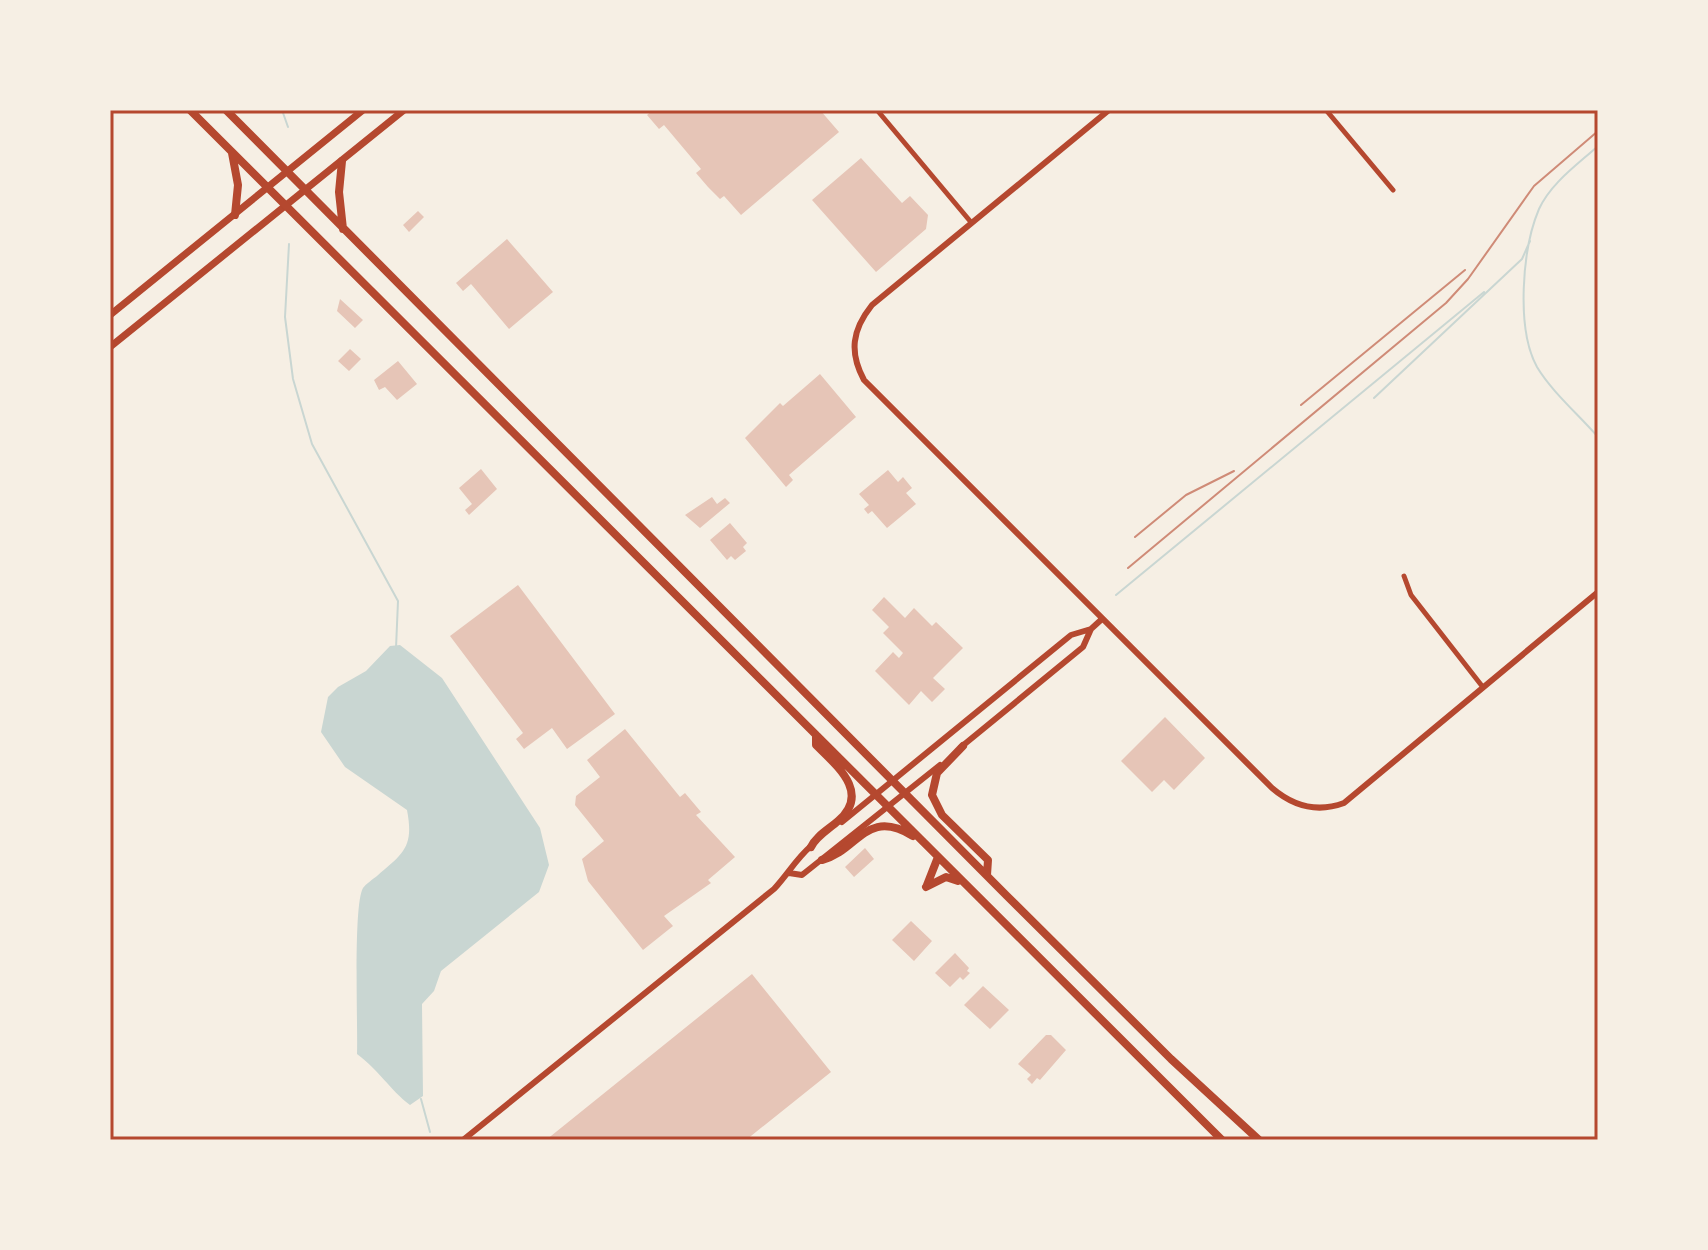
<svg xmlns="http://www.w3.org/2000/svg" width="1708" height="1250" font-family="Manrope,sans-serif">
<rect width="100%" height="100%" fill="#f6efe4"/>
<!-- water -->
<path fill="#c9d6d2" d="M400 645 442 678 540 828 549 865 539 892 441 971 434 991 422 1004 423 1096 410 1105C389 1089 380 1071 357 1054 358 1026 353 905 363 888 366 884 373 879 377 876 404 853 414 847 407 810L345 767 321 732 328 697 338 687 366 671 390 646Z"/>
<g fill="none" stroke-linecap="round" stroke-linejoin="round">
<!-- stream -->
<path stroke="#c9d6d2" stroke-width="2" d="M282 110 288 127
M1598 146C1577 165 1551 183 1539 209 1522 249 1516 329 1537 367 1552 392 1579 415 1598 437
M289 244 285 317 293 379 312 444 398 601 396 648
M1374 398 1522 259 1530 241
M1116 595 1484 292
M421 1099 430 1132"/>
</g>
<!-- building -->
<path fill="#e6c5b7" d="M653 110H820L839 132 741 215 724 196 720 199 708 187 696 173 701 169 664 125 659 129 647 115Z
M861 158 902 203 910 196 928 215 926 229 876 272 812 200Z
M418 211 424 217 409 232 403 225Z
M507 239 553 292 509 329 471 284 463 291 456 283Z
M340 299 363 320 355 328 337 311Z
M350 349 361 359 349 371 338 361Z
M398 361 417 384 397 400 385 387 379 390 374 380Z
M820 374 856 417 789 475 793 480 786 487 745 438 780 403 783 406Z
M481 469 497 489 469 515 465 510 472 504 459 488Z
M888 470 898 482 903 477 912 488 906 493 916 504 887 528 872 511 868 514 864 509 869 505 859 494Z
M712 497 717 504 725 498 730 503 700 528 685 515Z
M730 523 747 543 743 547 746 551 735 560 731 556 727 560 710 540Z
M518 585 615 714 567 749 552 728 524 749 516 739 523 733 450 636Z
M884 597 905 618 914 608 932 626 936 622 963 648 933 678 945 689 932 702 921 691 909 705 875 671 893 652 899 658 903 653 883 633 889 627 872 610Z
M1165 717 1205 758 1174 790 1164 780 1152 792 1121 761Z
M625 729 680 797 685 793 701 812 696 815 735 857 708 880 711 883 664 916 673 926 643 950 588 881 582 859 604 841 575 805 576 796 600 777 587 760Z
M865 848 874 859 854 877 845 867Z
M911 921 932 941 914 961 892 940Z
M955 953 969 968 967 971 970 973 963 980 960 977 950 987 935 973Z
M752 974 831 1072 746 1140H546Z
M983 986 1009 1010 990 1029 964 1005Z
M1046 1035H1051L1066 1050 1040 1080 1037 1078 1032 1084 1027 1079 1031 1075 1018 1064Z"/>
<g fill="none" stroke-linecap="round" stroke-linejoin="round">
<!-- minor -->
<path stroke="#b5482f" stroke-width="5" d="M877 110 970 221
M1326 110 1393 190
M1404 576 1411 595 1482 686"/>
<!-- tertiary -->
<path stroke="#b5482f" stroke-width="6" d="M1109 110 872 305C852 330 849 352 864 380L1272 788C1293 806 1317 813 1344 803L1598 592
M961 747 1083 647 1091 629 1102 619
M842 822 1071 635 1091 629
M789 873 802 875 940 765
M463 1140 774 889C788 874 796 859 811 846"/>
<!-- secondary -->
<path stroke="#b5482f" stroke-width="7" d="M110 315 363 110
M110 347 404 110"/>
<!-- primary -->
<path stroke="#b5482f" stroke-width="8" d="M190 110 1222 1140
M226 110 1007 896 1171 1059 1259 1140
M232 153 238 185 235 215
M342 161 339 192 343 229
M963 746 937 773 932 795 942 815 988 860 987 875
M811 847C816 836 829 829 838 821 871 793 837 766 816 745V735
M822 860C858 851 866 807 913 836
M927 885 938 857
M926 887 946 877 958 881"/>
<!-- rail -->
<path stroke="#cf8b77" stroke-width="2" d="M1301 405 1465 270
M1135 537 1186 495 1234 471
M1128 568 1446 303 1468 279 1534 186 1598 131"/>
</g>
<!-- border -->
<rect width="1708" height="1250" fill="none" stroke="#f6efe4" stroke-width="224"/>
<rect x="112" y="112" width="1484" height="1026" fill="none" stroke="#b5482f" stroke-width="3"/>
</svg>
